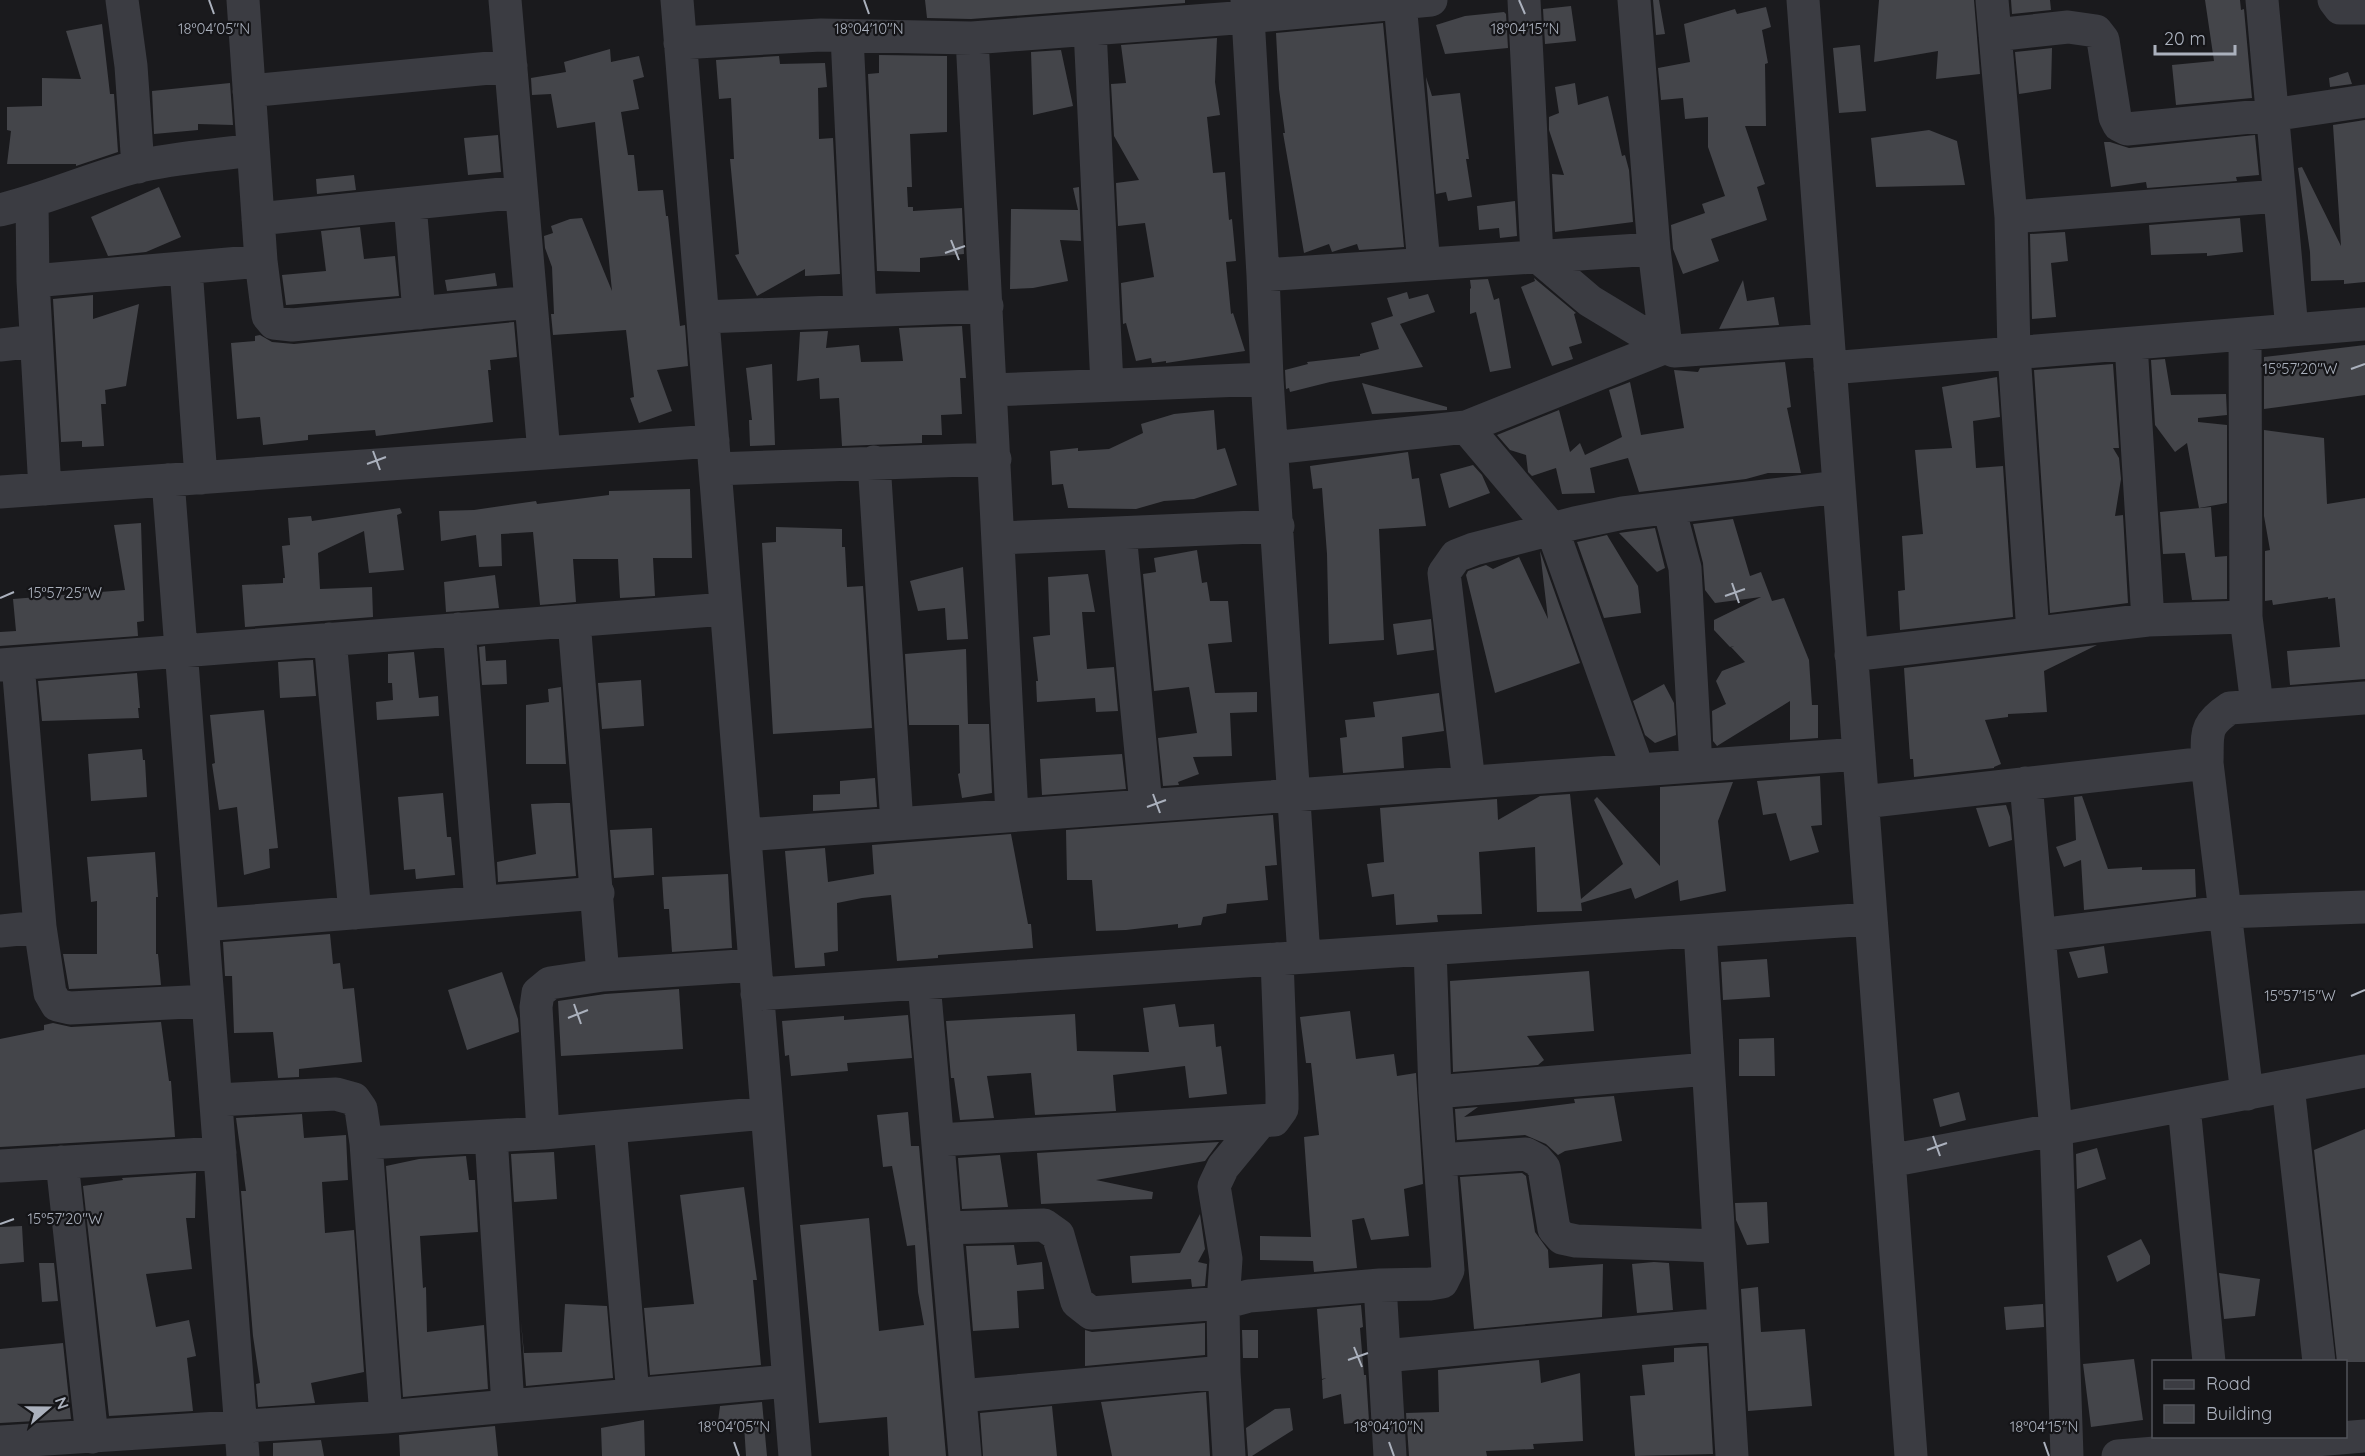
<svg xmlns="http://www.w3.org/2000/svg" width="2365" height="1456" font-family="Quicksand,sans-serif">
<rect width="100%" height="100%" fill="#1a1a1d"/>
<!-- building -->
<path fill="#44454a" d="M925 0H1185V3L971 19 927 18Z
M1653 0H1659L1665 34 1656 35Z
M1879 0H1974L1980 74 1936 79 1938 51 1874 62Z
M2011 0H2050L2051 10 2012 14Z
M2205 0H2240L2241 10 2244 9 2252 98 2176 105 2172 65 2214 61Z
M1571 6 1576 41 1545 44 1543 9Z
M1766 7 1771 27 1762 30 1768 63 1765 64 1766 126H1745L1765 184 1757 187 1767 220 1711 239 1719 261 1683 274 1673 249 1671 225 1705 213 1702 204 1725 196 1708 147V117L1685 119 1683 98 1661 100 1658 68 1690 62 1684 24 1735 9 1737 14Z
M1504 12 1506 14 1508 48 1445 54 1436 25 1465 16Z
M1383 23 1404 247 1359 250 1357 244 1332 252 1329 244 1304 253 1283 133H1285L1279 89 1276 33Z
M102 24 110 94H114L118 152 76 166V164H7L11 131 7 130V107L42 106V78L81 79 66 31Z
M1217 38 1215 82 1220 115 1207 117 1213 173 1225 172 1229 220 1232 219 1236 261 1226 262 1231 314 1233 313 1245 351 1166 363V361L1152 363 1151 358 1136 361 1126 323 1123 324 1121 283 1154 277 1145 223 1118 226 1116 183 1139 180 1114 136 1111 84 1126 83 1121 45Z
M1860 45 1866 111 1839 113 1833 48Z
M2052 48 2051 89 2019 94 2015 52Z
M610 49 611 62 639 56 644 77 633 80 639 109 621 112 628 155H634L638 191 663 190 666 216H668L680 326 685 325 688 366 657 370 672 411 639 423 630 398 634 397 626 330 553 335 551 314H554L552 267 545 248 544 236 553 233 551 226 570 219 582 218 612 291 595 122 557 128 551 94 532 95 531 78 566 72 564 62Z
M1061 50 1073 106 1033 115 1031 52Z
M879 55 947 56V132L910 134 912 187H907L908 207H913V211L962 208 964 254 920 258V272L877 271 868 74 879 73Z
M779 56 780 64 825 63 827 87 818 88 819 139 833 138 840 274 805 276V269L757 296 735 255 739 254 730 159H734L731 98 719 99 716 60Z
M2348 72 2352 84 2330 87 2329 78Z
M1426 77 1432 96 1460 93 1469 159H1466L1472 197 1448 201 1446 192 1436 194Z
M230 83 233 125 198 124V130L154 134 152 91Z
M1575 83 1578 105 1608 96 1622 156 1625 155 1629 170 1633 222 1555 232 1552 174 1564 175 1549 130V117L1559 113 1555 87Z
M2365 120V282L2344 284V280L2311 281 2310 252 2298 168 2302 167 2341 246 2333 125Z
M1929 130 1957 141 1965 185 1876 187 1871 138Z
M498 135 501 172 468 175 464 138Z
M2255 135 2259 175 2236 177 2237 181 2147 188 2146 182 2111 187 2104 142H2110L2129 148Z
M354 175 356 190 317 194 316 179Z
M159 187 181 237 146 252 108 256 91 217Z
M1079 187 1081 241 1060 240 1068 281 1033 288 1010 289 1011 209 1078 210 1073 188Z
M1515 201 1517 236 1500 238 1499 228 1479 230 1477 206Z
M2240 218 2243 252 2207 256V253L2151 255 2149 225Z
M360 227 364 259 395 256 399 296 286 305 282 275 326 271 321 231Z
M2065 232 2068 261 2051 263 2056 317 2032 319 2030 234Z
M495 273 497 286 447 291 445 280Z
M1534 278 1576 313 1574 314 1582 343 1569 347 1573 359 1552 366 1521 287 1535 281Z
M1488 279 1494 300 1499 298 1511 368 1490 372 1476 312 1470 314V289L1471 288 1470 280Z
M1743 280 1747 301 1774 297 1779 325 1719 329Z
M1407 292 1409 299 1428 294 1435 312 1400 324 1423 367 1330 382 1290 392 1289 388 1286 389 1285 370 1308 364 1307 362 1360 356V354L1379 349 1371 323 1393 316 1387 298Z
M93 295V319L139 304 126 386 105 390 106 404H101L104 446 82 447V441L61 442 53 299Z
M514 322 517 357 490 360 491 370H488L493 422 376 436 375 430 308 435V440L263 445 260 417 237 419 231 343 255 341V336L260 335 272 342 294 344Z
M962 326 966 378H960L962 414 941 415 942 435H922V443L842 446 839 398 820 399 819 378 797 381 800 332 828 331 826 348 859 345 861 362 903 361 899 328Z
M2365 345V395L2264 409V357Z
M2165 359 2171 395 2226 394 2227 415 2198 418V422L2227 425V503L2199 508 2187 443 2175 452 2155 425 2151 360Z
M1785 362 1791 407 1787 408 1801 473H1768L1746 479 1639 492 1628 458 1590 468 1595 493 1562 494 1556 468 1532 476 1528 472 1526 455 1510 450 1497 435 1559 410 1570 452 1580 443 1585 455 1622 437 1609 390 1630 382 1641 435 1684 428 1674 370 1698 372 1700 368Z
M772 364 775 445 750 446 749 420H752L746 368Z
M2113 364 2119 448H2113L2119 458 2121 479 2115 516 2123 515 2128 603 2050 613 2034 370Z
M1997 377 2000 417 1973 421 1976 468 2003 466 2013 617 1900 630 1898 591 1905 590 1902 536 1923 534 1915 450 1952 448 1942 387Z
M1362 383 1447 407V410L1372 414Z
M1214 410 1217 450 1225 448 1237 485 1194 499 1164 501 1136 509 1068 508 1063 484 1052 485 1050 451 1078 448V451L1109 449 1143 433 1141 424 1174 414Z
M2264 430 2324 438 2327 504 2365 498V679L2290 685 2287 651 2340 647 2335 598 2328 599V597L2273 605 2272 600 2265 601V551L2270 550 2264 516Z
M1408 452 1412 479 1419 478 1426 526 1379 529 1384 640 1329 644 1327 554 1322 488 1313 489 1310 466Z
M1473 465 1482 475 1490 493 1449 508 1440 474Z
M690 489 692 558H653L655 596 620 598 618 559H573L576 602 540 605 533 532 501 534 502 566 479 567 476 535 441 541 439 511 474 510 536 501 537 504 609 495V491Z
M2211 507 2215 557 2227 556V599L2192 600 2185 553 2163 554 2160 512Z
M400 508 402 513 397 515 404 570 369 573 364 531 318 553 320 589 372 587 373 617 245 627 242 585 283 583V578H285L282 546 290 545 288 518 311 516 312 521Z
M1733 519 1750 576 1761 572 1772 601 1784 598 1809 660 1812 705H1818V738L1790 740V701L1717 746 1713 741 1712 711 1726 704 1716 681 1722 671 1745 662 1731 647 1734 646 1730 647 1714 630V620L1761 597 1715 603 1705 590 1703 563 1693 524Z
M141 523 144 621 137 622 138 636 0 646V632L16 631 13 599 125 590 114 525Z
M776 527 842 529V547H845L847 587 863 586 872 728 773 734 762 543 776 542Z
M1655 528 1665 568 1657 572 1619 533Z
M1607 535 1638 586 1641 613 1604 618 1577 542Z
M1197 550 1202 583 1207 582 1210 601H1228L1232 642 1208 644 1215 693 1257 692V712L1230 713 1232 756 1193 757 1199 774 1178 782 1179 785 1163 786 1158 738 1197 733 1189 687 1154 691 1143 574 1156 572 1154 558Z
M1540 551 1580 663 1495 693 1466 575 1468 571 1486 565 1493 569 1519 557 1548 619Z
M963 567 968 639 947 640 945 608 918 611 910 581Z
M1088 574 1095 612H1082L1087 669 1114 667 1118 711 1096 712 1095 698 1037 702 1036 681H1038L1033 637 1050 635 1048 577Z
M495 575 499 608 446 612 444 582Z
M1431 619 1434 650 1397 655 1393 624Z
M2097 645 2044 671 2047 712 2008 714V717L1985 720 2001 764 1994 767V768L1914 777 1913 759H1910L1904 668Z
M485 646 486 661 506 660 507 684 482 685 479 647Z
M966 649 968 724H989L992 793 962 798 958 774 960 773 959 725H909L905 654Z
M414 652 419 698 438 696 439 716 377 720 376 702 393 700 392 683H388V654Z
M313 660 316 696 280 698 278 662Z
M137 673 140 708H138L139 718 42 721 38 681Z
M641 680 644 726 602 729 598 683Z
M1664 684 1674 703 1676 735 1655 743 1645 735 1633 701Z
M561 687 566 764H526V705L549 702 548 689Z
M1439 693 1444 731 1402 737 1404 768 1343 773 1340 738 1347 737 1345 720 1375 717 1373 702Z
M264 710 278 848 269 849 270 868 244 875 237 807 219 810 212 764 215 763 210 715Z
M142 749 143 760H145L147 797 91 801 88 754Z
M1122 754 1126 789 1042 795 1040 759Z
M1820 776 1822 825 1811 826 1819 852 1790 861 1776 813 1763 815 1757 781Z
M875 778 877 807 813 811V795L840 794V781Z
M1733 782 1718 821 1726 891 1680 901 1678 880 1635 899 1631 888 1581 903 1582 911 1537 912 1535 847 1479 852 1482 914 1437 915 1438 922 1396 925 1394 894 1372 897 1367 864 1384 862 1380 808 1497 799 1498 820 1540 796 1570 794 1581 899 1623 864 1594 800 1597 797 1660 866V787Z
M443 793 447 837H451L455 875 416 879 415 869 404 870 398 797Z
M2082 796 2108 869 2142 867V870L2195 869 2196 897 2084 910 2081 860 2064 867 2056 847 2076 840 2074 797Z
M556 803H570L576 876 498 882 497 862 536 854 531 804Z
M2006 805 2010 817 2012 840 1989 847 1976 808Z
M1273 815 1277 865 1265 866 1268 900 1227 904 1226 913 1203 917 1201 925 1178 928V924L1126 930 1096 931 1092 880H1067L1066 830Z
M652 828 654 875 614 878 610 830Z
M1011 834 1028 924H1031L1033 948 938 955V958L897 961 891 895 862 898 837 903 838 951 824 953 825 966 795 968 785 851 825 848 828 882 874 874 872 845Z
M155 852 158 897H156V954H158L161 985 69 989 63 954H97V901L91 902 87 857Z
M728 874 732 948 672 952 669 909H664L662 877Z
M330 934 333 964 340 963 343 989 354 988 362 1062 299 1069V1077L278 1078 273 1032 234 1033 232 976H225L223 942Z
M2104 946 2108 973 2078 978 2069 952Z
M1767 959 1770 997 1723 1000 1721 962Z
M1589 971 1594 1031 1527 1036 1544 1060 1538 1065 1453 1072 1450 981Z
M502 972 518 1019 519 1032 467 1050 448 990Z
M679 989 683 1049 561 1056 558 1001 605 994Z
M1175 1004 1179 1027 1214 1024 1216 1047 1221 1046 1227 1094 1189 1098 1185 1066 1113 1075 1116 1111 1035 1115 1031 1073 987 1076 994 1118 960 1120 954 1078H951L946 1021 1075 1014 1077 1051 1149 1052 1143 1008Z
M1350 1011 1356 1059 1394 1054 1397 1076 1416 1073 1423 1184 1404 1189 1409 1236 1371 1240 1364 1218 1352 1220 1357 1268 1314 1272 1313 1261 1260 1260V1236L1311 1237 1304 1137 1319 1135 1311 1063H1306L1300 1017Z
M908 1015 912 1058 847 1063 848 1071 791 1076 789 1055 785 1056 782 1021 844 1016V1020Z
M161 1022 169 1081H171L175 1137 0 1147V1039L44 1030V1025L53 1023 71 1027Z
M1774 1038 1775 1076H1739V1039Z
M1959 1092 1966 1120 1940 1127 1933 1099Z
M1614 1096 1622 1141 1565 1151 1558 1155 1546 1144 1525 1135 1457 1140 1455 1109 1478 1107 1464 1117 1575 1103 1574 1099Z
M908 1112 911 1146H919L946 1456H889L887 1417 819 1423 800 1225 869 1218 879 1331 924 1325 918 1292 915 1245 907 1246 892 1166 883 1167 877 1115Z
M302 1114 304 1138 346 1135 348 1180 322 1182 325 1233 354 1230 364 1372 311 1383 315 1403 258 1407 256 1384 260 1383 253 1336 241 1191H246L236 1118Z
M2365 1129V1362H2337L2314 1150Z
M1219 1142 1205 1161 1096 1180 1153 1192 1152 1199 1041 1204 1037 1153Z
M2097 1148 2106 1179 2077 1189 2076 1154Z
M554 1152 557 1199 514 1202 511 1154Z
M1000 1155 1008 1207 962 1209 958 1158Z
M466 1156 469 1180H475L478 1232 420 1236 423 1288 426 1287 427 1332 484 1325 488 1389 403 1397 386 1166 419 1159Z
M196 1173 195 1218H186L192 1269 146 1274 156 1327 189 1320 196 1356 187 1358 193 1411 109 1416 83 1186 123 1180 122 1178Z
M1522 1173 1526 1176 1535 1232 1548 1250 1549 1268 1603 1264 1602 1317 1474 1329 1460 1177Z
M744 1187 757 1280H753L761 1365 650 1375 644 1308 694 1304 680 1195Z
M1767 1202 1769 1243 1747 1245 1736 1220 1735 1203Z
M1200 1214 1205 1249 1198 1262 1207 1264 1205 1286 1192 1287 1191 1279 1132 1283 1130 1256 1180 1253Z
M22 1226 24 1262 0 1264V1227Z
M2141 1239 2150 1256V1264L2117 1282 2107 1256Z
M1014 1245 1017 1265 1042 1262 1044 1289 1017 1291 1019 1328 973 1331 966 1246Z
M1654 1262 1669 1263 1673 1310 1637 1313 1632 1264Z
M39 1263H54L58 1301 42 1302Z
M2219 1273 2260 1279 2255 1316 2224 1319Z
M1758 1287 1761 1332 1805 1329 1812 1406 1748 1411 1741 1289Z
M565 1304 607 1306 613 1378 526 1386 521 1321 524 1353 562 1352Z
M2043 1304 2044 1327 2006 1330 2004 1307Z
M1361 1305 1363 1327 1360 1328 1364 1375H1366L1369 1421 1344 1424 1341 1394 1323 1399 1322 1380 1326 1378 1322 1379 1317 1309Z
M1205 1323V1355L1085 1366V1330L1092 1332Z
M1242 1330H1258V1358H1243Z
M63 1343 71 1419 0 1423V1349Z
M1707 1346 1713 1454 1635 1456 1630 1396 1645 1395 1642 1365 1674 1362V1348Z
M2134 1359 2143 1420 2091 1427 2083 1364Z
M1539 1360 1541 1383 1580 1373 1583 1441 1533 1444 1534 1449 1486 1451 1487 1456H1409L1406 1413 1439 1412 1438 1370Z
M1206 1392 1210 1456H1112L1101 1402Z
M762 1402 767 1456H746L744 1425 718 1422 720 1406Z
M1052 1406 1057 1456H983L980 1413Z
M1290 1408 1293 1430 1252 1456H1248L1246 1428 1275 1409Z
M644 1420 645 1456H602L601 1428Z
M495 1426 498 1456H400L399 1435Z
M321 1440 324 1456H273V1443Z"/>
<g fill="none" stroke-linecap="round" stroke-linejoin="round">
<!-- minor -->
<path stroke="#3b3c42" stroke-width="33" d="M122 0 131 66 138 167
M243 0 261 261 268 316 274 323 292 325 531 302
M505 0 544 453
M677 0 795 1456
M1247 0 1263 275 1267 379 1304 957
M1634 0 1654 249 1666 347 1674 351 1828 340
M1803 0 1911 1456
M1992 0 2011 217 2014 353 2033 633
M2262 0 2292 330
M2334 0 2340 8H2365
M1400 3 1424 264
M1090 29 1107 385
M1995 35 2068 27 2096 31 2103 40 2115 117 2119 125 2127 129 2272 115 2365 101
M847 36 860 310
M972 38 1012 815
M680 43 821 35 972 38 1248 17 1431 0
M249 91 511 66
M32 202 33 281 45 489
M410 204 419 313
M0 210C46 199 89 179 135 167 171 158 216 155 253 150
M2011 217 2279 196
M258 219 521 192
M186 268 201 478
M1263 275 1654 249
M33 281 261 261
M703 317 987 306
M2245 334 2246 617 2257 705
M2131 344 2148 620
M0 345 36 341
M1830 368 2365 324
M991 390 1267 379
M1466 427 1552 529 1638 770
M1272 448 1466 427 1666 347 1590 301 1537 256 1524 0
M874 462 897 824
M715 469 995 459
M168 480 243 1456
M0 492 713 441
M1669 508 1685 568 1696 766
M1120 533 1146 805
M999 538 1278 526
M574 621 603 975 755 965
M459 629 481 902
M330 639 355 913
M1851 655 2148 620 2246 617
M18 664 40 927 50 993 57 1005 70 1008 208 1001
M0 665 726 609
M1469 782 1444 573 1456 556 1474 549 1575 523 1623 513 1839 487
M2026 783 2056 1131 2067 1456
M1863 802 2207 763
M745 835 1859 754
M203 925 598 893
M0 931 40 927
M1700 931 1732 1456
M2039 935 2225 912 2365 907
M924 983 965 1456
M757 994 1871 919
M2288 1086 2319 1362
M1435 1092 1708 1069
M2247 1094 2207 763C2208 733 2203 726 2230 708L2365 698
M216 1100 336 1094 354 1099 361 1109 366 1143 386 1417
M2184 1106 2209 1362
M610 1127 633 1395
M543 1133 536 1007 538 993 550 983 603 975
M491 1136 508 1406
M938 1140 1274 1120 1282 1109V1094L1277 959
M366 1143 543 1133 767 1113
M1440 1160 1526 1154 1537 1160 1544 1168 1554 1229 1562 1238 1576 1241 1719 1246
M1889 1161 2365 1071
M62 1162 92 1437
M0 1166 220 1153
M945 1228 1044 1225 1058 1235 1077 1302 1091 1313 1223 1303 1226 1259 1214 1186 1223 1167 1260 1122
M1380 1285 1390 1456
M1384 1356 1724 1324
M1224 1372 1223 1303 1249 1296 1380 1285 1430 1284 1442 1282 1448 1270 1435 1092 1430 949
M960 1396 1224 1372 1229 1456
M0 1442 386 1417 788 1381
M2118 1456 2365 1436"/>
</g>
<!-- ticks -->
<path fill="none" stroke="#abb1bd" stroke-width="2" d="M209 0 214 14M864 0 869 14M1519 0 1525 14M951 240 959 260M945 253 965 246M2351 369 2365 364M373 451 380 470M367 464 386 457M1732 583 1739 603M1725 596 1745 589M0 598 14 592M1153 794 1160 813M1147 807 1166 800M2351 996 2365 990M574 1004 581 1024M568 1018 588 1010M1933 1136 1940 1156M1927 1150 1947 1143M0 1224 14 1219M1354 1347 1362 1367M1348 1360 1368 1353M734 1442 739 1456M1389 1442 1394 1456M2044 1442 2049 1456"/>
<g font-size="15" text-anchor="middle" fill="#abb1bd" stroke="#151518" stroke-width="4.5" stroke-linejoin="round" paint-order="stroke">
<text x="214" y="34">18°04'05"N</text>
<text x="869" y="34">18°04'10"N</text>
<text x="1525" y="34">18°04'15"N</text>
<text x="2300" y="374">15°57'20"W</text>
<text x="65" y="598">15°57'25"W</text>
<text x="2300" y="1001">15°57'15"W</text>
<text x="65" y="1224">15°57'20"W</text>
<text x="734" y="1432">18°04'05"N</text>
<text x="1389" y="1432">18°04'10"N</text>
<text x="2044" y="1432">18°04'15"N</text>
</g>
<!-- legend -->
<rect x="2152" y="1360" width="195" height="78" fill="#151518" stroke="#51535a" stroke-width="1.5"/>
<rect x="2164" y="1380" width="30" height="9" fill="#3b3c42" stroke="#51535a" stroke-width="1.5"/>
<text x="2206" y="1390" font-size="18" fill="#abb1bd">Road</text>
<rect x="2164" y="1405" width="30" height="18" fill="#44454a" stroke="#51535a" stroke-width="1.5"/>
<text x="2206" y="1420" font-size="18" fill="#abb1bd">Building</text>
<!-- north arrow -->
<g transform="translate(48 1408) rotate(70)" stroke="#151518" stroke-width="4.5" paint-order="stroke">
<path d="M0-4.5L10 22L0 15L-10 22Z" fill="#abb1bd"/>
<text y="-9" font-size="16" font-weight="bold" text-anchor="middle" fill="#abb1bd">N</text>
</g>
<!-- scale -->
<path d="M2155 45v9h80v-9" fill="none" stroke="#abb1bd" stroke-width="3"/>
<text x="2164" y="45" font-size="18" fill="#abb1bd" stroke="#151518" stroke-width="4.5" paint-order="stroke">20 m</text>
</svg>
